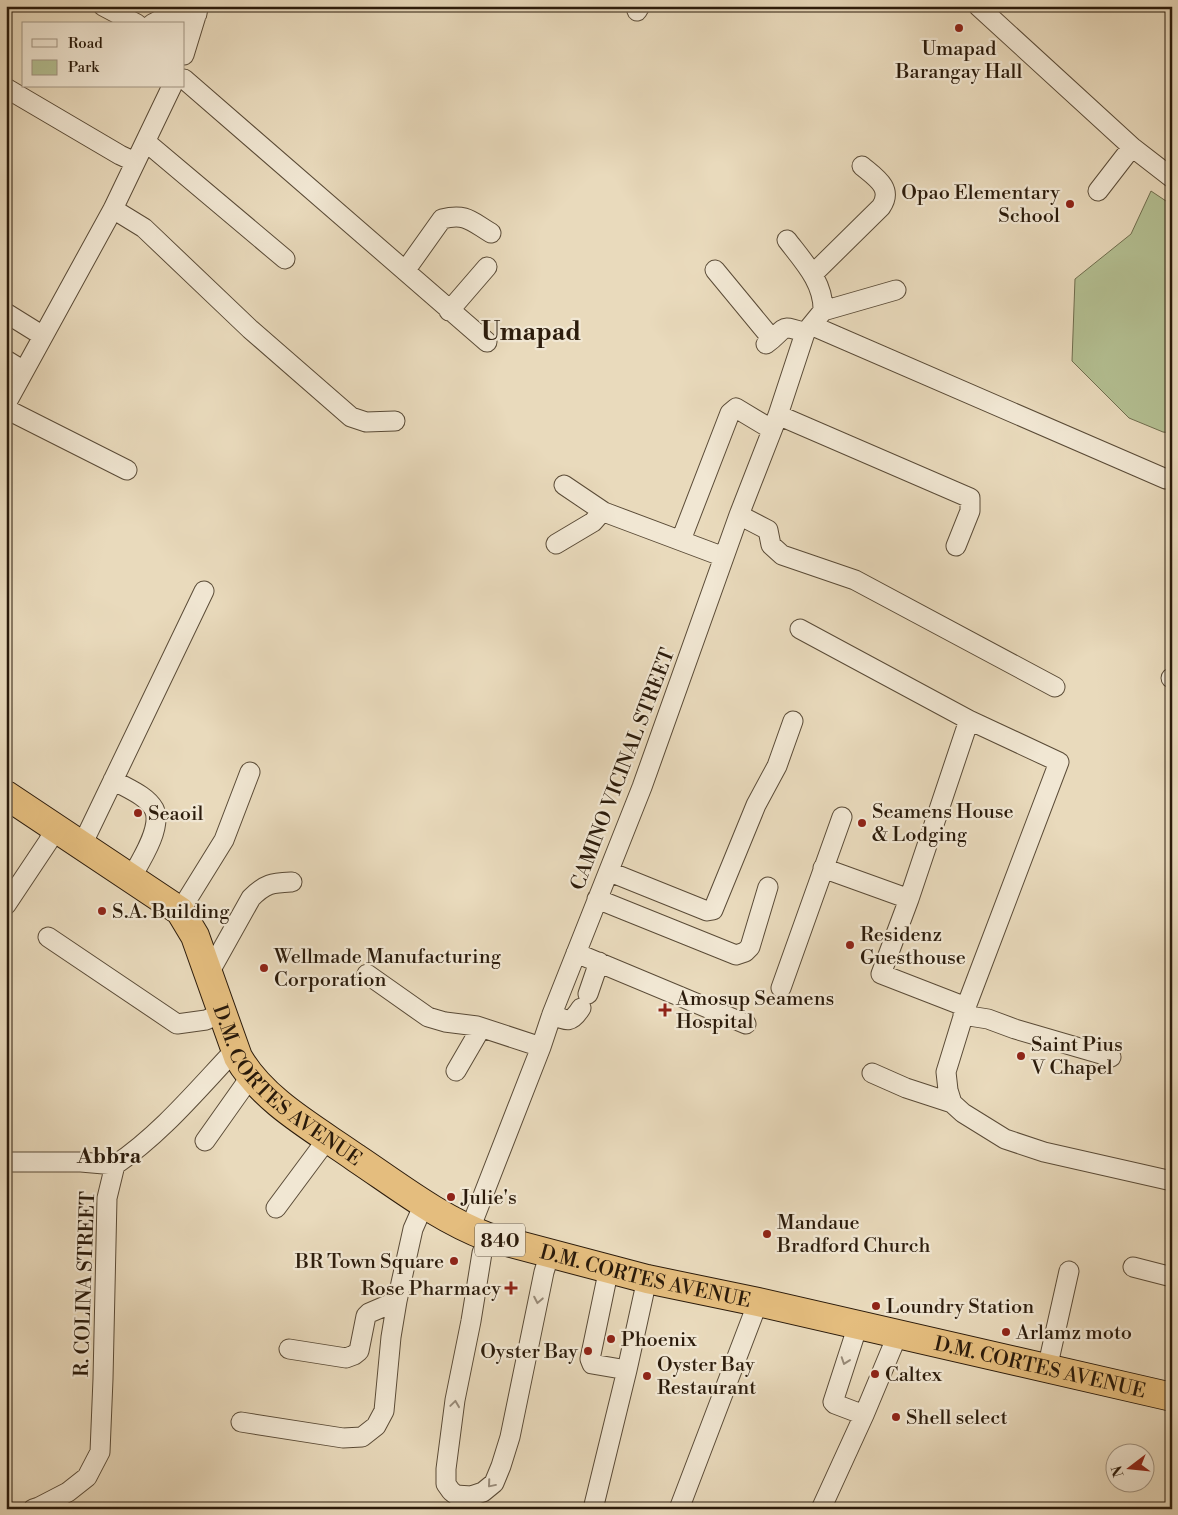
<svg xmlns="http://www.w3.org/2000/svg" width="1178" height="1515" font-family="'Libre Bodoni',serif">
<rect width="100%" height="100%" fill="#e9dabc"/>
<filter id="stains"><feTurbulence type="fractalNoise" baseFrequency=".004" numOctaves="4"/><feColorMatrix values="0 0 0 0 .2 0 0 0 0 .09 0 0 0 0 .02 0 0 0 .5 -.17"/></filter>
<radialGradient id="worn" r=".72"><stop offset=".6" stop-color="#630" stop-opacity="0"/><stop offset="1" stop-color="#630" stop-opacity=".3"/></radialGradient>
<!-- green -->
<path fill="#b4c093" stroke="#706e4f" d="M1151 191 1172 205V433L1163 432 1129 418 1072 361 1075 279 1131 234Z"/>
<g fill="none" stroke-linecap="round" stroke-linejoin="round">
<defs>
<path id="minor" d="M103 6 137 24
M978 6 1132 147 1172 178
M637 11 640 6
M152 24 173 13 197 14
M184 55 199 6
M184 79 487 342
M6 88 120 155 135 162
M146 142 285 259
M1098 191 1132 147
M113 209 144 228 250 329 351 417 366 422 395 421
M787 240C804 262 824 283 823 311
M715 270 772 339
M405 271 442 219C466 213 471 221 491 233
M813 274 881 207C894 188 875 177 862 166
M449 311 487 267
M6 313 43 336
M813 326 1166 479
M766 344C787 329 778 323 805 333
M6 360 24 371
M6 404 113 209 172 86
M6 409 127 470
M778 415 970 498V511L956 546
M564 485 604 512 724 557
M739 515 768 530 771 545 782 555 855 580 1055 687
M681 540 730 413 736 408 771 429
M556 544 593 522 600 514 604 512
M800 629 969 720 1059 762 966 1007 946 1072 948 1090 952 1103 963 1113 1005 1139 1044 1152 1172 1181
M1171 678H1172
M113 780C126 788 146 795 154 809 163 827 140 862 131 878
M82 845 204 591
M823 868 909 899
M610 872 707 911 713 910 756 805 777 766 793 721
M597 899 736 955 745 952 750 947 768 887
M6 905 48 842 56 827
M180 911 224 840 250 772
M48 937 177 1024 206 1020 223 1012
M576 953 746 1024
M209 973 251 898C266 883 272 883 292 882
M367 974 428 1017 445 1022 477 1026 541 1047
M781 988 842 817
M588 994 599 962
M966 1007 881 974 909 899 969 720
M552 1014C567 1021 571 1024 581 1008
M963 1015 988 1019 1015 1029 1111 1057
M456 1071 481 1028
M872 1073 906 1088 952 1103
M205 1141 251 1076
M6 1162H81L115 1165
M276 1208 328 1138
M470 1229 541 1047 552 1014 642 787 739 515 778 415 805 333 823 311 896 290
M488 1237 482 1253 471 1321 455 1400 446 1469V1484L451 1491 456 1495 471 1496 483 1492 494 1483 501 1466 510 1437 544 1272 550 1253
M1133 1267 1172 1277
M609 1268 590 1359 592 1364 627 1370
M858 1325 833 1402 835 1404 864 1415
M289 1349 346 1358 354 1355 359 1351 366 1316 369 1313 397 1301
M1047 1369 1069 1271
M241 1422 343 1438 362 1437 376 1426 384 1411 391 1337 397 1301 413 1229 424 1204
M33 1509 39 1507 68 1492 87 1477 100 1452 103 1379 107 1198 115 1165C161 1134 197 1090 235 1050
M593 1509 627 1370 647 1279
M679 1509 758 1302
M821 1509 864 1415 897 1336"/>
<g id="highway">
<path id="s1" d="M6 795 180 911 195 936 238 1057C263 1101 315 1129 356 1158 398 1186 440 1219 488 1237L647 1279 758 1302 1172 1397"/>
</g>
</defs>
<!-- minor casing -->
<use href="#minor" stroke="#5a4b37" stroke-width="21"/>
<!-- highway casing -->
<use href="#highway" stroke="#2b1b0b" stroke-width="30"/>
<!-- minor -->
<use href="#minor" stroke="#f1e7d3" stroke-width="19"/>
<!-- highway -->
<use href="#highway" stroke="#e4bd7e" stroke-width="28"/>
</g>
<!-- one-way arrows -->
<defs><path id="oneway-chevron" d="M-2-3.5L2.5 0L-2 3.5" fill="none" stroke-width="1.6" stroke-linecap="round" stroke-linejoin="round" transform="scale(1.25)"/></defs>
<g stroke="#988b79">
<use href="#oneway-chevron" transform="translate(538 1300) rotate(101)"/>
<use href="#oneway-chevron" transform="translate(845 1361) rotate(109)"/>
<use href="#oneway-chevron" transform="translate(455 1404) rotate(-82)"/>
<use href="#oneway-chevron" transform="translate(491 1484) rotate(130)"/>
</g>
<!-- markers -->
<g fill="#8f2418" stroke="#f1e7d3" stroke-width="2">
<circle cx="959" cy="28" r="5"/>
<circle cx="1070" cy="204" r="5"/>
<circle cx="138" cy="813" r="5"/>
<circle cx="862" cy="823" r="5"/>
<circle cx="102" cy="911" r="5"/>
<circle cx="850" cy="945" r="5"/>
<circle cx="264" cy="968" r="5"/>
<path d="M662.5 1002.5h5v5h5v5h-5v5h-5v-5h-5v-5h5z"/>
<circle cx="1021" cy="1056" r="5"/>
<circle cx="451" cy="1197" r="5"/>
<circle cx="767" cy="1234" r="5"/>
<circle cx="454" cy="1261" r="5"/>
<path d="M508.5 1280.5h5v5h5v5h-5v5h-5v-5h-5v-5h5z"/>
<circle cx="876" cy="1306" r="5"/>
<circle cx="1006" cy="1332" r="5"/>
<circle cx="611" cy="1339" r="5"/>
<circle cx="588" cy="1351" r="5"/>
<circle cx="875" cy="1374" r="5"/>
<circle cx="647" cy="1376" r="5"/>
<circle cx="896" cy="1417" r="5"/>
</g>
<g text-anchor="middle" stroke-width="4.5" stroke-linejoin="round" paint-order="stroke">
<!-- shield labels -->
<rect fill="#f1e7d3" stroke="#665847" stroke-width="1" x="475" y="1223.5" width="50" height="33" rx="4"/>
<g font-size="19" font-weight="bold" fill="#2b1b0b">
<text x="500" y="1247">840</text>
</g>
<!-- poi labels -->
<g font-size="20" fill="#2b1b0b" stroke="#f1e7d3" text-anchor="start">
<text x="959" y="55" text-anchor="middle">Umapad<tspan x="959" dy="23">Barangay Hall</tspan></text>
<text x="1060" y="199" text-anchor="end">Opao Elementary<tspan x="1060" dy="23">School</tspan></text>
<text x="872" y="818">Seamens House<tspan x="872" dy="23">&amp; Lodging</tspan></text>
<text x="148" y="820">Seaoil</text>
<text x="112" y="918">S.A. Building</text>
<text x="860" y="941">Residenz<tspan x="860" dy="23">Guesthouse</tspan></text>
<text x="274" y="963">Wellmade Manufacturing<tspan x="274" dy="23">Corporation</tspan></text>
<text x="676" y="1005">Amosup Seamens<tspan x="676" dy="23">Hospital</tspan></text>
<text x="1031" y="1051">Saint Pius<tspan x="1031" dy="23">V Chapel</tspan></text>
<text x="461" y="1204">Julie's</text>
<text x="777" y="1229">Mandaue<tspan x="777" dy="23">Bradford Church</tspan></text>
<text x="444" y="1268" text-anchor="end">BR Town Square</text>
<text x="501" y="1295" text-anchor="end">Rose Pharmacy</text>
<text x="886" y="1313">Loundry Station</text>
<text x="1016" y="1339">Arlamz moto</text>
<text x="621" y="1346">Phoenix</text>
<text x="578" y="1358" text-anchor="end">Oyster Bay</text>
<text x="657" y="1371">Oyster Bay<tspan x="657" dy="23">Restaurant</tspan></text>
<text x="885" y="1381">Caltex</text>
<text x="906" y="1424">Shell select</text>
</g>
<!-- street labels -->
<g font-size="20" fill="#2b1b0b" stroke="#f1e7d3">
<text transform="translate(622 769) rotate(-69)" y="7">CAMINO VICINAL STREET</text>
<text dy="7" stroke="none"><textPath href="#s1" startOffset="420">D.M. CORTES AVENUE</textPath></text>
<text dy="7" stroke="none"><textPath href="#s1" startOffset="840">D.M. CORTES AVENUE</textPath></text>
<text transform="translate(84 1284) rotate(-88)" y="7">R. COLINA STREET</text>
<text dy="7" stroke="none"><textPath href="#s1" startOffset="1245">D.M. CORTES AVENUE</textPath></text>
</g>
<!-- neighbourhood labels -->
<g font-size="21" font-weight="bold" fill="#2b1b0b" stroke="#f1e7d3">
<text x="109" y="1163">Abbra</text>
</g>
<!-- district labels -->
<g font-size="25" font-weight="bold" fill="#2b1b0b" stroke="#f1e7d3">
<text x="531" y="340">Umapad</text>
</g>
</g>
<!-- margin -->
<rect width="1178" height="1515" fill="none" stroke="#e9dabc" stroke-width="25"/>
<rect x="8" y="8" width="1163" height="1500" fill="none" stroke="#2b1b0b" stroke-width="2.5"/>
<rect x="12" y="12" width="1153" height="1490" fill="none" stroke="#2b1b0b"/>
<!-- legend -->
<rect x="22" y="22" width="162" height="65" fill="#f1e7d3" stroke="#a29583"/>
<rect x="32" y="39" width="25" height="8" fill="#f1e7d3" stroke="#a29583"/>
<text x="68" y="48" font-size="15" fill="#2b1b0b">Road</text>
<rect x="32" y="60" width="25" height="15" fill="#b4c093" stroke="#a29583"/>
<text x="68" y="72" font-size="15" fill="#2b1b0b">Park</text>
<!-- north arrow -->
<g transform="translate(1130 1468) rotate(254)"><circle r="24" fill="#f1e7d3" stroke="#a29583"/>
<path d="M0-4L9 19L0 12L-9 19Z" fill="#8f2418"/>
<text y="-8" font-size="14" font-weight="bold" text-anchor="middle" fill="#2b1b0b">N</text>
</g>
<rect width="100%" height="100%" filter="url(#stains)"/>
<rect width="100%" height="100%" fill="url(#worn)"/>
</svg>
